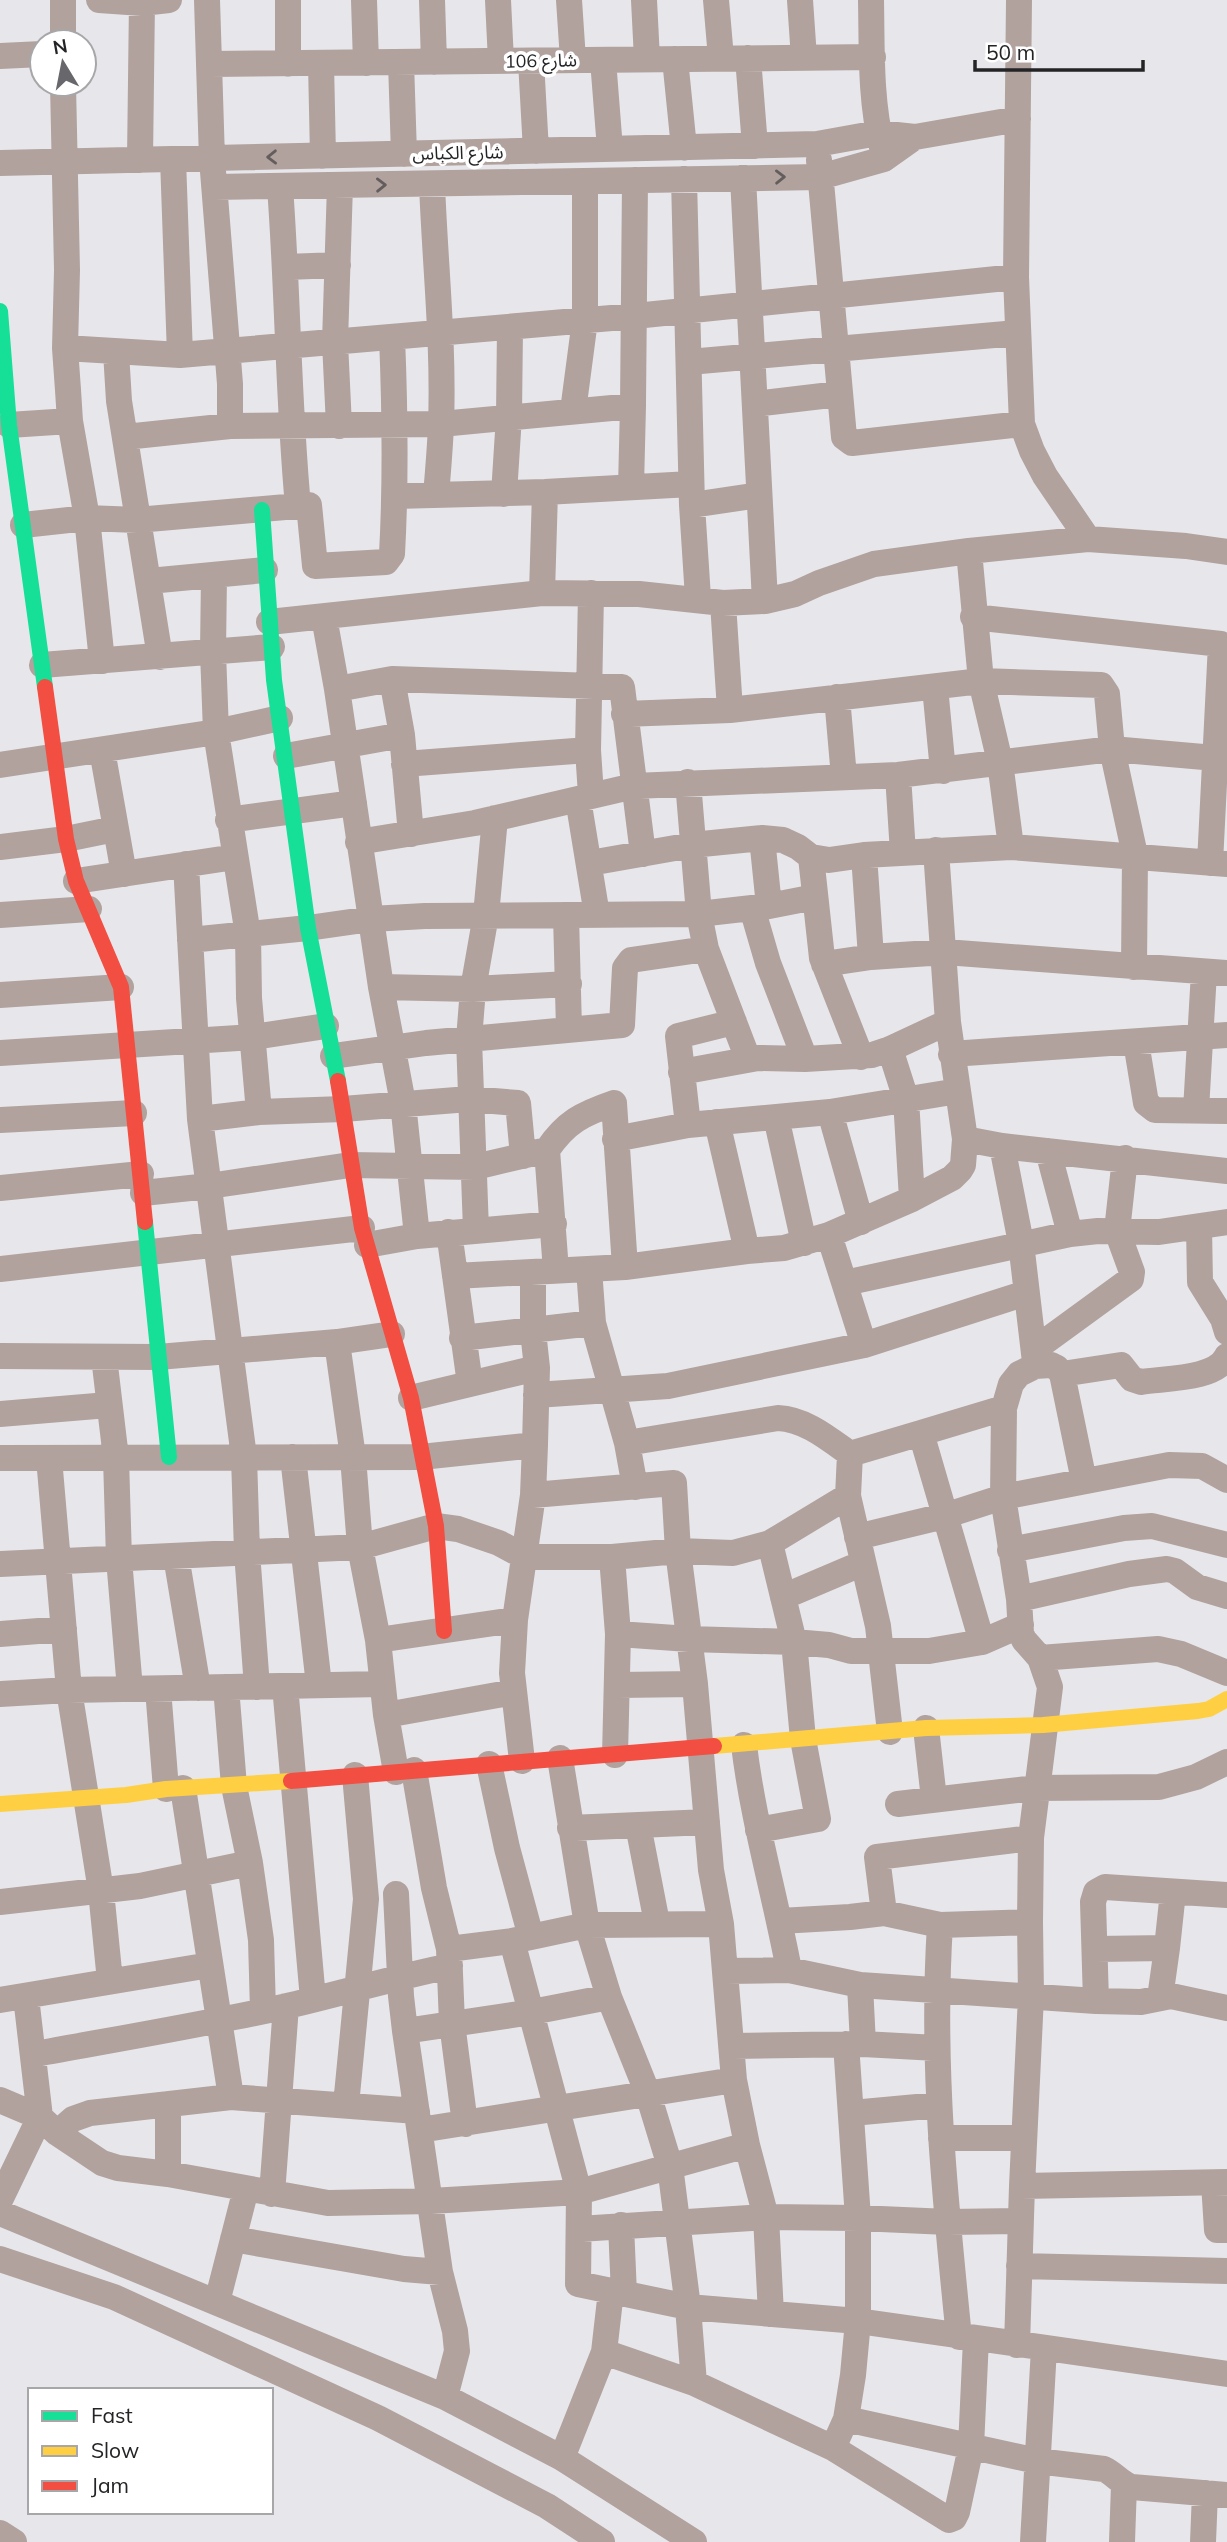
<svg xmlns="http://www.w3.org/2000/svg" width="1227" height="2542" font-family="Mulish,'Noto Sans Arabic',sans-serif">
<rect width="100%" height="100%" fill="#e7e7eb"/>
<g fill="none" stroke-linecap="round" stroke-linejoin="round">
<!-- street -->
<path stroke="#b1a29e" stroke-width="26" d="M63 0V42
M99 0 142 3 169 0
M207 0 212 159 230 384V426
M288 0V64
M364 0 366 63
M432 0 434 62
M498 0 501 61
M569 0 573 60
M644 0 647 59
M716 0 721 58
M800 0 804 58
M871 0C872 48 870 100 882 147
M1019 0 1016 277 1022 424 1032 451 1045 476 1088 539 1186 546 1227 552
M0 56 42 54
M748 58 755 146
M675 59 684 148
M603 60 610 149
M531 61 536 151
M401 62 404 154
M321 63 323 156
M210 64 873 57
M63 84 67 270 65 348 68 390 70 421 87 518 102 661
M173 159 180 355
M140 160 142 0
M819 160 844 437 852 443 1022 424
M0 163 817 144 878 133 915 137 1018 119
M743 178 765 601
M684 179 692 505 698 598
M432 184C435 264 444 345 441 425 440 448 438 472 436 495
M215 187 820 177 884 159 915 137
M280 187C288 293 288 400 298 506
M286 267 338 265
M65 348 180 355 635 316 1016 277
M116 352 119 401 160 657
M689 362 1017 333
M755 404 839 394
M633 406 635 180
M573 411 585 320V181
M9 425 70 421
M339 426 335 342 340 185
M125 437 230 426 441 424 633 406 631 487
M504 494 509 416 510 327
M395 496 545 492 691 484
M692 505 759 495
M23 525 87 518 137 520 309 505 315 566 386 562 392 554C396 482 395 410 392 337
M969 551 981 681 1000 762 1011 847
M214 575 213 652 216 732 248 935 249 998 259 1112
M149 581 265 570
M542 593 545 492
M591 593 588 750 591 795
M723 603 730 710
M324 617 337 689 381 987 403 1103 417 1236 554 1224
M973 617 1221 644 1210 863
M269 622 542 593 639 594 723 603 765 601 795 594 819 583 874 564 969 551 1088 539
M42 665 272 647
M392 679 402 735 411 834
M935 687 943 771
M337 689 392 679 622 687 643 854
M837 697 844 777
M624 714 730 710 981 681 1101 685 1107 694 1112 749 1135 855 1134 967
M102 750 124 874
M286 756 402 735
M404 764 588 750
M0 765 216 732 280 718
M898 775 903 853
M688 782 699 914 706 949 748 1059
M578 799 597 915
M228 820 354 803
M762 838 769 906
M358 842 475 823 634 786 898 775 1112 749 1227 759
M0 847 66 839 115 829
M936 850 948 1022 965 1139 1002 1146 1227 1171
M864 855 871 957 945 952 1227 973
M811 857 822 958 861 1057
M590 863 692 845 762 838 783 840 798 847 811 857 829 860 864 855 1011 847 1227 864
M186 864 200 1119 244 1457 247 1552 257 1687
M76 881 235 857
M752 908 768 963 805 1059
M0 915 89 909
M566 915 569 1029
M190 940 308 928 371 919 425 916 699 914 769 906 815 897
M824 964 871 957
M381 987 473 989 569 984
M0 995 121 987
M1136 1042 1146 1103 1155 1110 1227 1111
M890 1049 906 1099 912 1199
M0 1053 254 1037 326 1026
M951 1054 1227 1035
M333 1056 426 1043 622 1025 625 968 631 960 706 949
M681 1072 758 1058 805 1059 872 1055 890 1049 948 1022
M1196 1110 1204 972
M830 1112 861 1222
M776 1117 804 1243
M200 1119 259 1112 343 1109 469 1099 518 1103 523 1156
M0 1120 134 1113
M717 1122 747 1251 784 1248 829 1235 912 1199 952 1178 960 1170 963 1165 965 1139
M688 1125 678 1036 734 1022
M615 1139 688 1125 830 1112 958 1091
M1002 1146 1021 1243 1035 1362
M1048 1151 1070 1234
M0 1188 141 1174
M143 1193 209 1186 350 1165 475 1167 547 1150
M1199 1227 1200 1282 1223 1319 1227 1332
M476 1230 469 1039 473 989 486 915 495 818
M449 1232 470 1384
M829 1235 864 1345
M367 1245 417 1236
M625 1267 747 1251
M0 1269 362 1228
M589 1269 593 1323 627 1443 635 1487
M455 1276 625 1267 614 1103C582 1114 566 1122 547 1150L556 1271
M845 1283 1070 1234 1098 1231 1159 1232 1227 1222
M462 1338 593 1323
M337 1342 353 1457 360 1547 378 1640 386 1715 396 1772
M1035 1349 1131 1279 1132 1272 1117 1231 1125 1158
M0 1356 158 1357 337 1342 392 1334
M104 1357 116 1458 119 1559 130 1689
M1062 1374 1121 1365 1132 1379 1141 1382C1164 1378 1216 1380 1227 1356
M536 1395 668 1386 864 1345 1026 1293
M411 1398 537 1368
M0 1414 108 1405
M627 1443 778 1418C805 1419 829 1439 850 1454
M850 1454 848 1496 878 1626 890 1732
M850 1454 921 1433
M293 1457 319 1685
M0 1458 421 1457 535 1445
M49 1458 69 1690 101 1891 110 1981
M533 1495 674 1483 678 1551 695 1684 711 1870 721 1924 734 2080 747 2145 766 2217 771 2314
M857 1537 944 1516 1003 1497 1169 1465 1202 1466 1227 1480
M1010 1550 1124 1528 1152 1526 1227 1545
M176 1556 198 1688
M612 1557 618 1634 615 1755
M0 1564 360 1547 436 1526 458 1529 499 1543 525 1557H612L678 1551 733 1553 770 1543 848 1496
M783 1597 863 1563
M1019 1599 1129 1574 1167 1569 1175 1571 1197 1587 1227 1596
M0 1634 64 1629
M618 1634 689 1639 794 1642 829 1645 851 1651H929L982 1642 1021 1625
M378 1640 515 1620
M982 1642 921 1433 1004 1408
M1040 1658 1158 1649 1181 1654 1227 1673
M618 1685 695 1684
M285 1686 313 1999
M226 1687 234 1786 250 1863 261 1940 263 2011
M158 1689 166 1789
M0 1694 69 1690 382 1684
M386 1715 514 1692
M926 1728 934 1799
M744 1745C753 1821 775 1895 789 1970
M560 1758 587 1925 609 1997 648 2094 670 2166 688 2307 694 2383
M522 1761 512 1673 515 1620 533 1495 535 1445 537 1368 533 1331V1273
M489 1764 507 1848 531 1937
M414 1770 434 1888 449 1949 452 2023 465 2124
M183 1788 231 2097
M898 1804 1035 1788 1159 1787 1196 1777 1227 1762
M638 1825 657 1923
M570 1828 707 1822
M758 1830 818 1819 803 1739 794 1642 770 1543
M396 1894 401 1996 405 2031 440 2272 455 2331 457 2351 445 2397
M0 1902 140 1886 250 1863
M884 1913 877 1857 1031 1838
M780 1921 850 1917 884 1913 940 1925 1030 1922 1031 1996 1022 2186 1017 2345
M1030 1922 1031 1838 1050 1687 1040 1658 1024 1640 1021 1633 1019 1599 1003 1497 1004 1408 1011 1384 1019 1374 1035 1366 1051 1365 1057 1368 1062 1374 1084 1481
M940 1925C931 2063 945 2200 959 2337
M512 1941 579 2192 578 2284 688 2307 858 2321 1227 2374
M1167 1948 1173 1892
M449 1949 512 1941 587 1925 721 1924
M1096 1949 1167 1948 1160 1998
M726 1971 789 1970 860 1985 1096 2001 1141 2002 1171 1996 1227 2008
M860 1985 863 2044
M0 2000 210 1965
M1096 2001 1093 1902 1096 1892 1105 1887 1227 1895
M405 2031 532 2012 609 1997
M733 2046 863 2044 937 2048
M35 2054C117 2039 201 2025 283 2007 339 1994 393 1978 450 1966
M0 2100 40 2117 57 2133 102 2163 118 2168 168 2174 328 2203 431 2201 579 2192 747 2145
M168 2104V2174
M346 2105 366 1899 355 1775
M852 2113 939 2105
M420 2130 734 2080
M57 2133 73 2119 90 2113 231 2097 417 2111
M941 2138H1023
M1214 2183 1217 2230H1227
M1022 2186 1227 2182
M272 2194 286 2006
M0 2200 40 2117 26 1997
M0 2213 445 2397 562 2458 694 2542
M621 2225 624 2294
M579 2229 766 2217 858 2218 948 2222 1020 2221
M233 2239 404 2269 440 2272
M0 2259 114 2297 378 2418 547 2506 602 2542
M1019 2266 1227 2271
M217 2302 246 2189
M604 2352 694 2383 833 2448 949 2520 954 2518 957 2512 971 2447 976 2339
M846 2419 1037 2461 1104 2469C1115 2474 1121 2484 1132 2487L1227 2495
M833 2448 846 2419 853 2375 858 2321V2218L846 2044
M562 2458 604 2352 611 2291
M0 2533 14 2542
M1033 2542 1044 2348
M1122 2542 1124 2485
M1203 2542 1205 2493"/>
<!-- fast -->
<path stroke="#16e098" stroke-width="16" d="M0 311 9 425 45 687
M262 510 274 680 308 928 338 1081
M145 1222 169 1457"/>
<!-- slow -->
<path stroke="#ffcf43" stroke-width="16" d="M714 1746 926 1728 1043 1725 1198 1711 1209 1709 1227 1699
M0 1804 126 1795 166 1789 291 1781"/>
<!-- jam -->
<path stroke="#f24e42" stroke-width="16" d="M45 687 66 839 76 881 121 987 145 1222
M338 1081 362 1228 411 1398 436 1526 444 1631
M291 1781 714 1746"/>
</g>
<!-- one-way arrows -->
<defs><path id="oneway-chevron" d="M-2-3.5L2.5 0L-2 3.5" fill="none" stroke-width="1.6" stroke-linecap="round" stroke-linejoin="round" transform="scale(1.75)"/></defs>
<g stroke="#635d5d">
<use href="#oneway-chevron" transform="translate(272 157) rotate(179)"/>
<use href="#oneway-chevron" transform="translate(780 177) rotate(-1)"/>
<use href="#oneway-chevron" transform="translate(381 185) rotate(-1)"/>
</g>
<g text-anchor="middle" stroke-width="7" stroke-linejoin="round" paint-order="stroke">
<!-- street labels -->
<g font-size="18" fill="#242427" stroke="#fff">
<text transform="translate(541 61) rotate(-1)" y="6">شارع 106</text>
<text transform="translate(458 153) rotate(-1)" y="6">شارع الكباس</text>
</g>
</g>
<!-- legend -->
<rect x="28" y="2388" width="245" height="126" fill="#ffffff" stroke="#a7a7a9" stroke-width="2"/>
<rect x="42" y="2411" width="35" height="10" fill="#16e098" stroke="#a7a7a9" stroke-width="2"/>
<text x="91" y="2423" font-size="21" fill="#242427">Fast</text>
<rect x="42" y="2446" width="35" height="10" fill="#ffcf43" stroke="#a7a7a9" stroke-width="2"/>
<text x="91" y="2458" font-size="21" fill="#242427">Slow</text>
<rect x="42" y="2481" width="35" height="10" fill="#f24e42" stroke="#a7a7a9" stroke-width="2"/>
<text x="91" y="2493" font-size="21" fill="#242427">Jam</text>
<!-- north arrow -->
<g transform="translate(63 63) rotate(350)"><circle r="33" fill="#ffffff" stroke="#a7a7a9" stroke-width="2"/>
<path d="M0-5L12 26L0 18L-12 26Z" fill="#68686c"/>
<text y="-10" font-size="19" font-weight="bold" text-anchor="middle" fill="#242427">N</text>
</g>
<!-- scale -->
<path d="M975 60v10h168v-10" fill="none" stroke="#242427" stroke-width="3.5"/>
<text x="986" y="60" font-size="21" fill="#242427" stroke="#ffffff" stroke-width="5" paint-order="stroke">50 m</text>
</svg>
